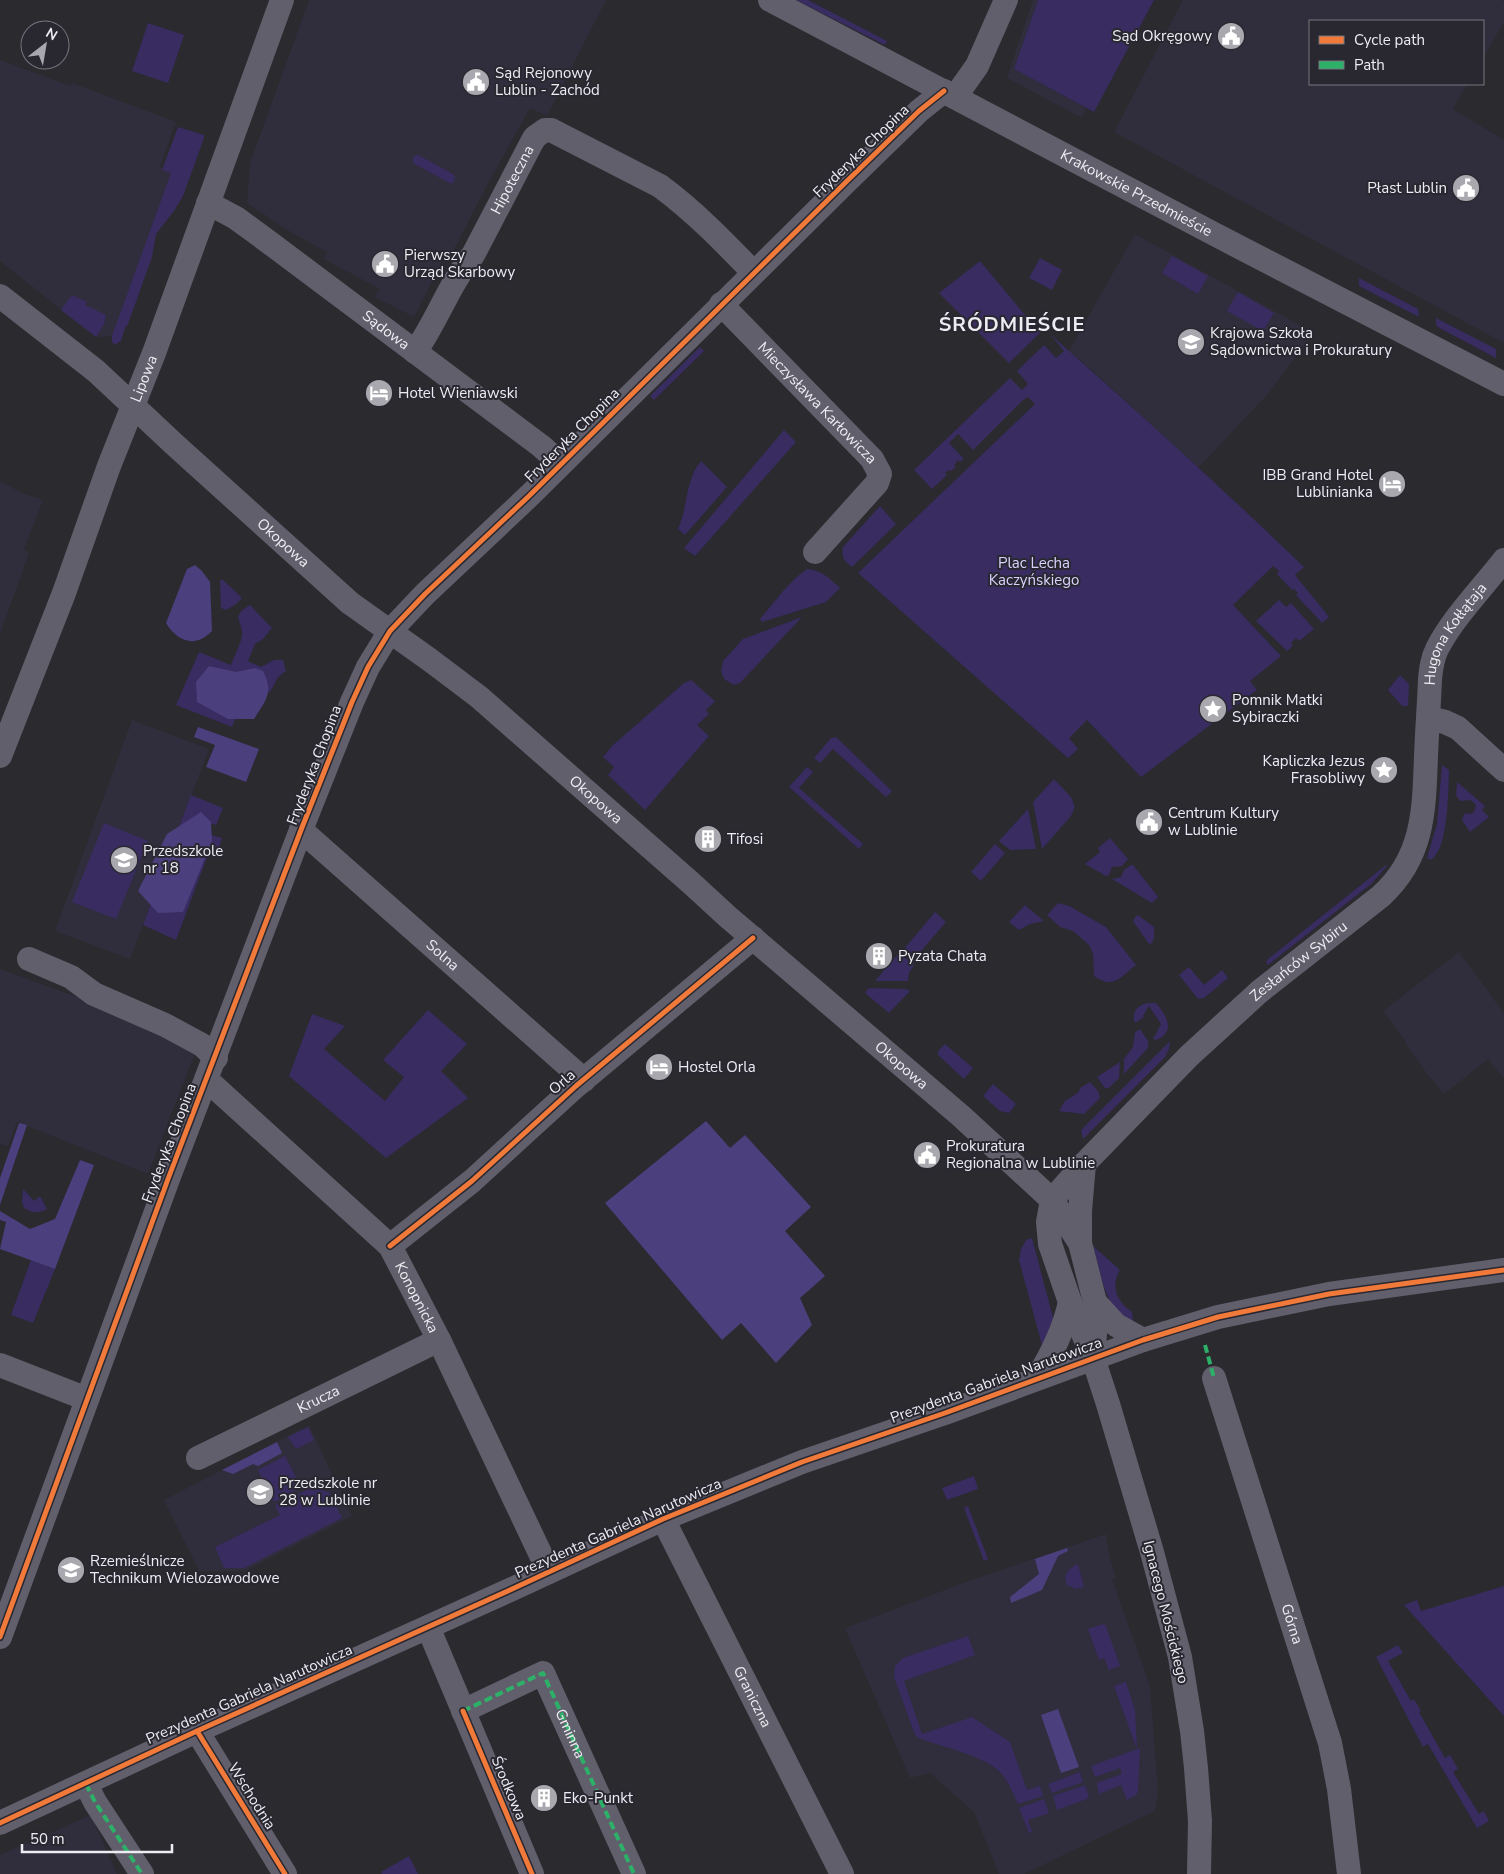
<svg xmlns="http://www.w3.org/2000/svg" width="1504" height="1874" font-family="'Nunito Sans',sans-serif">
<rect width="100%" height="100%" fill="#2a2a2f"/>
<!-- built -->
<path fill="#302e3c" d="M309 0H606L547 116 530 108 492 176 449 259 444 257 414 317 375 297 380 289 324 259 327 252 289 231 247 203 250 163Z
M1033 0H1038L1014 69 1086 108 1082 118 1007 78Z
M1183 0H1502L1504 2V22L1483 58V21H1310V84H1467L1453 109 1504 140V343L1114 132Z
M0 60 71 86 72 83 176 122 160 167 174 172 115 336 96 337 0 261Z
M1135 234 1314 333 1266 396 1198 468 1091 369 1069 351Z
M0 481 22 493 43 500 24 549 29 553 0 634Z
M132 720 209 749 130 959 55 931Z
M1459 952 1504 1013V1079L1488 1059 1444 1094 1427 1074 1405 1043 1406 1042 1383 1011Z
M0 969 143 1021 195 1053 148 1174 17 1122 8 1146 0 1144Z
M309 1425 352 1516 245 1571H199L164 1500Z
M1106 1534 1109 1555 1116 1578 1112 1579 1150 1686 1158 1791 1155 1811 1024 1874H999L974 1812 930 1773 910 1778 845 1628 966 1582Z
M91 1815 117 1874H0V1855Z"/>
<!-- green -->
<path fill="#382c61" d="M796 0H808L887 41 885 45Z
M1038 0H1154L1094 112 1014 69Z
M148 23 184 35 168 83 132 71Z
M178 127 204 135V138L183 196 174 211 156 234 152 257 128 324 125 328 121 341 114 345 112 341V336L171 173 162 170Z
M418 155 453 174 455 178 453 183H450L413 163V157Z
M1172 256 1208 276 1198 294 1162 273Z
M1040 258 1062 270 1052 290 1029 278Z
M980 261 1040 333 1009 363 939 293Z
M1359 278 1418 309 1419 317 1359 286Z
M1238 292 1274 313 1263 331 1227 311Z
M72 295 87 302 85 305 106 315 104 324 96 337 61 310Z
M1436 318 1496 349V358L1436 326Z
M1050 334C1136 410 1221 487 1304 567L1295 575 1329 617 1322 623 1296 595 1298 593 1294 589 1292 590 1277 574 1279 571 1273 566 1233 605 1281 656 1250 681 1257 690 1141 777 1087 720 1069 738 1078 749 1068 758 858 573 1035 404 1028 397 1021 402 973 450 958 434 949 443 964 459 960 462 958 460 954 465 956 467 951 471 949 470 945 473 947 475 932 489 914 470 1010 378 1022 390 1028 384 1017 371 1044 345 1056 358 1064 351Z
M700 347 704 351 654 400 650 396Z
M784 430 796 442 695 556 684 548Z
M701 461 727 487 685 535 678 529C688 507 685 480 701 461Z
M880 506 896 524 852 567C844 561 841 557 843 547Z
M807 569C822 570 830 579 840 588L826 602 762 622 760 619C775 602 788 582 807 569Z
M220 580H223L242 598 235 605 226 610 221 608Z
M1279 600 1286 607 1291 603 1314 629 1299 641 1296 638 1291 643 1293 646 1287 651 1256 621Z
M250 605 272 628 263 639 255 644 248 661 261 667 274 660H283L286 671 278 677 270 692 245 695 232 727 176 705 199 652 231 665C234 656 241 644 242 635 243 619 229 618 250 605Z
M802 617 740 683 734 685 724 679 721 671 723 661 743 639Z
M1400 675 1409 684 1408 706H1402L1388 690Z
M691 680 715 701 706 710 709 714 697 725 709 736 645 810 608 775 614 767 603 757 612 746 684 683Z
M836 737 892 791 886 797 833 749 820 763 814 758 831 738Z
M1442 765 1449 770C1448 791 1449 847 1431 860L1427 858 1437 824Z
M807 767 813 772 799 788 863 844 859 849 789 787Z
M1054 779 1071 797 1075 807 1071 816 1042 849 1033 802Z
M1457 782 1485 806 1482 810 1489 817 1470 832 1462 820 1465 813 1470 814 1474 812 1476 805 1471 800 1460 801 1456 795Z
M191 795 223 808 216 825 194 818 191 829 222 838 217 855 209 852 176 940 143 925Z
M1028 809 1036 849 1010 850 999 841Z
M104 823 148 841 116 919 72 902Z
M1110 838 1128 859 1122 866 1112 867 1109 875 1106 876 1085 864 1100 852 1098 848Z
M995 844 1005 853 981 881 971 872Z
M1131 865H1133L1158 897 1152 903 1112 879 1121 877 1124 870Z
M1386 865 1387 866 1371 884 1268 965 1266 962 1268 959Z
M1058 903 1069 906 1106 927 1136 965C1120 977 1114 990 1094 976L1093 954 1089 945 1073 931 1060 927 1047 915Z
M1025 905 1044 921 1030 924 1019 930 1009 922Z
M935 912 946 922 915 958 904 949Z
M1138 915 1154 927V938L1152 943 1149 944 1133 921 1136 916Z
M899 953 914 965 909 973 908 981H875Z
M1189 967 1204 985 1222 970 1228 978 1204 998 1198 999 1179 975Z
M869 988 906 989 910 991 889 1013 865 993Z
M1149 1003H1156C1166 1015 1177 1032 1156 1040L1153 1039 1161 1024 1149 1006 1143 1016 1144 1017 1135 1023C1130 1012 1139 1004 1149 1003Z
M428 1010 467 1044 441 1071 468 1098 386 1158 289 1076 312 1014 345 1026 324 1049 385 1101 404 1077 383 1060Z
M1140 1029 1148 1041V1048L1124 1074V1059L1133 1047 1135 1032Z
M1170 1041 1169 1049 1165 1057 1083 1139 1081 1131 1084 1127Z
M945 1044 973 1068 964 1079 938 1055V1051Z
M1120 1062 1119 1078 1109 1088H1105L1097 1077Z
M1090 1082 1098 1091 1100 1098 1084 1114 1059 1111 1065 1101 1079 1092 1080 1088Z
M993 1084 1016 1104 1009 1113 1000 1111 983 1096Z
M23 1189 34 1201 40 1196 47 1209C37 1214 33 1213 24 1208L22 1202Z
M1032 1238 1055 1325 1043 1349 1019 1260 1021 1249 1026 1240Z
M1093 1246 1120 1270C1110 1286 1117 1302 1132 1312L1133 1322C1104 1311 1101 1272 1093 1246Z
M31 1260 55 1269 33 1323 11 1315Z
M308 1427 314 1440 296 1449 288 1437Z
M285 1456 301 1487 274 1502 258 1470Z
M974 1476 978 1489 947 1500 942 1488Z
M311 1488 329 1492 342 1518 244 1568H224L215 1547 280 1515 275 1505Z
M968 1506 988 1559 984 1561 964 1508Z
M1078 1564 1084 1587 1076 1589 1067 1585C1062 1575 1069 1568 1078 1564Z
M1504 1586V1716L1404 1605 1417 1600 1421 1611Z
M1103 1624 1106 1626 1120 1666 1109 1670 1104 1658 1099 1660 1088 1629Z
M968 1636 975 1655 904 1681 922 1734 972 1717 1010 1742 1027 1790 1040 1786 1043 1796 1018 1804C1013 1794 1009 1782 1001 1773 986 1757 948 1748 927 1741L917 1737 914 1732 894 1677 895 1666 903 1658Z
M1398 1645 1403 1653 1388 1661 1411 1701 1414 1699 1421 1711 1419 1712 1445 1758 1450 1755 1458 1769 1453 1772 1479 1814 1484 1811 1489 1821 1477 1828 1428 1744 1423 1747 1376 1657Z
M1126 1682 1135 1711 1137 1749 1140 1748 1138 1791 1136 1795 1127 1800 1121 1785 1099 1794 1097 1783 1122 1774 1120 1768 1095 1777 1091 1766 1137 1749 1114 1686Z
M1080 1772 1083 1782 1052 1793 1048 1784Z
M1085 1785 1089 1798 1057 1810 1053 1796Z
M1044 1799 1049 1813 1028 1820 1032 1832 1029 1833 1019 1808Z
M409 1856 418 1874H382L381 1872Z"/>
<!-- forest -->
<path fill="#4c3f7d" d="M195 565 202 571 210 582 212 631C195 649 177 641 166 623L187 569Z
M209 666 236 672 255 668 263 671C274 693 266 700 254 719H228L197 702 196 682Z
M198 727 259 749 246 782 206 767 215 745 194 737Z
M201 812 211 822 212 841 183 912 158 913 138 891 167 834Z
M706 1121 730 1148 745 1135 811 1207 785 1231 825 1276 800 1298 812 1325 776 1363 741 1323 722 1340 605 1203Z
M19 1123 27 1125 0 1205V1178Z
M80 1160 94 1165 55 1269 0 1249 6 1222 0 1220V1211L30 1229 55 1219Z
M277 1442 282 1453 258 1466 253 1464 233 1474 222 1470Z
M1067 1548 1068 1551 1058 1556 1042 1590 1011 1603 1010 1597 1039 1574 1035 1559Z
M1058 1709 1079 1767 1061 1773 1041 1715Z"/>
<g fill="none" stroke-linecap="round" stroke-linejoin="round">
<!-- minor -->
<g stroke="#615f6b" stroke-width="24">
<path id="s1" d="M770 0 1218 236 1504 384"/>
<path d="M955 97 977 66 1006 0"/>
<path id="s2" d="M208 203 236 218 270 243 541 446 560 463"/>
<path id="s3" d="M0 296 96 371 175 445 350 603 430 660 479 697 691 883 728 917 961 1116 1052 1200 1080 1243 1095 1302 1096 1322 1093 1358"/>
<path id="s4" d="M721 304 872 459 880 474 877 483 815 552"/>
<path id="s5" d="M415 352C437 321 449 284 473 255L532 142 535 137 545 130H551L660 186C694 211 724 242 753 272"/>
<path d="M1429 718 1445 722 1458 728 1504 770"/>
<path id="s6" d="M0 756 64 593 109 466 154 353 282 0"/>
<path id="s7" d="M301 830 584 1080"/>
<path d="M29 959 71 977 94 994 165 1025 202 1045 216 1058"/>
<path id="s8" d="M207 1080 390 1246 439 1340 549 1572"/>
<path d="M1080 1243V1211L1084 1164"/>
<path d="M390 1246 472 1181 576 1086 753 938"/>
<path d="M1095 1302 1116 1325 1143 1340"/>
<path d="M0 1365 87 1399"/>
<path d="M1037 1378C1052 1354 1064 1330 1070 1302"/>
<path id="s9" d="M1214 1378 1330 1743 1339 1789 1349 1874"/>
<path id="s10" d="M198 1458 439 1340"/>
<path id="s11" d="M663 1519 842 1874"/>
<path d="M428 1627 532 1874"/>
<path d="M0 1637 168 1179 301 830 352 702 368 667 390 631 425 594 529 496 847 181 919 111 944 91"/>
<path id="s12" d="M463 1711 543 1673 634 1874"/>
<path d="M197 1731 285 1874"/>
<path d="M86 1784 95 1802 142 1874"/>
<path d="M0 1823 197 1731 510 1590 663 1519 802 1462 945 1413 1143 1340 1218 1317 1329 1294 1504 1270"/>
<path id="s13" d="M1199 1874 1200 1821 1196 1768 1192 1731 1180 1657 1152 1552 1108 1404 1093 1358 1070 1302 1050 1244 1048 1222 1052 1200 1084 1164 1189 1056 1259 992 1381 896C1424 857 1424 810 1426 756 1427 730 1429 705 1430 679 1431 669 1432 659 1437 649 1452 619 1483 587 1504 560"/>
</g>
<!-- quiet -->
<path stroke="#2db169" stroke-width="4" stroke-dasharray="8 4" stroke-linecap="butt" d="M1205 1345 1214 1378
M463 1711 543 1673 634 1874
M86 1784 95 1802 142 1874"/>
<defs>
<path id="cycleway" d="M390 1246 472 1181 576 1086 753 938
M0 1637 168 1179 301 830 352 702 368 667 390 631 425 594 529 496 847 181 919 111 944 91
M463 1711 532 1874
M197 1731 285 1874
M0 1823 197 1731 510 1590 663 1519 802 1462 945 1413 1143 1340 1218 1317 1329 1294 1504 1270"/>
</defs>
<!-- cycleway casing -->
<use href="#cycleway" stroke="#292831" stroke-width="8"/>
<!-- cycleway -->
<use href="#cycleway" stroke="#f17a3a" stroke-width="5"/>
</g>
<!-- icons -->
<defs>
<symbol id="civic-disc" viewBox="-11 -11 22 22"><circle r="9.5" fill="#a9a8ae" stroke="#292831"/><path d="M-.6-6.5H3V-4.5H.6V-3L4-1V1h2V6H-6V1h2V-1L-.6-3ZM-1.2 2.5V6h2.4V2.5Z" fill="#fff"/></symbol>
<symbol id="school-disc" viewBox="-11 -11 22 22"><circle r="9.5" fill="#a9a8ae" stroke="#292831"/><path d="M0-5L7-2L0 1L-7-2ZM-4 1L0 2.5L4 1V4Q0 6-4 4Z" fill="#fff"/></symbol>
<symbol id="hotel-disc" viewBox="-11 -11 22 22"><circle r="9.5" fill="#a9a8ae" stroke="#292831"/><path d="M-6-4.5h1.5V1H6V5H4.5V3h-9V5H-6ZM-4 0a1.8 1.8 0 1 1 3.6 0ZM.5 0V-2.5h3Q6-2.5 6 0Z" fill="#fff"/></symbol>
<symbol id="sight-disc" viewBox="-11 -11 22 22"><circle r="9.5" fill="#a9a8ae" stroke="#292831"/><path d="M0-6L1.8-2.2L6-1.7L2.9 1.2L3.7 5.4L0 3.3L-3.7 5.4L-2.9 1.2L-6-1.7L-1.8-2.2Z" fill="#fff"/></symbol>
<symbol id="building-disc" viewBox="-11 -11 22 22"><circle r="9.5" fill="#a9a8ae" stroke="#292831"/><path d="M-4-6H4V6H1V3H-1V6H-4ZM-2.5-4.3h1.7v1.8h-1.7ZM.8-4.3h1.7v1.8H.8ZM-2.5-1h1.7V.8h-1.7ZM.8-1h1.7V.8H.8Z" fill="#fff"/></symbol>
</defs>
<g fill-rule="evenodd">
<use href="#civic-disc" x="1215" y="20" width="32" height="32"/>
<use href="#civic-disc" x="460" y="66" width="32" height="32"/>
<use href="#civic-disc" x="1450" y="172" width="32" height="32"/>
<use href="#civic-disc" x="369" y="248" width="32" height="32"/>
<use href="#school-disc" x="1175" y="326" width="32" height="32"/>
<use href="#hotel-disc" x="363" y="377" width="32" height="32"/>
<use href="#hotel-disc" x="1376" y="468" width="32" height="32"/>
<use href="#sight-disc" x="1197" y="693" width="32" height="32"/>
<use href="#sight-disc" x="1368" y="754" width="32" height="32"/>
<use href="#civic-disc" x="1133" y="806" width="32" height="32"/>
<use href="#building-disc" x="692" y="823" width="32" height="32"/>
<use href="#school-disc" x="108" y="844" width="32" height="32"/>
<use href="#building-disc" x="863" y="940" width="32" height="32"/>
<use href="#hotel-disc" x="643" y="1051" width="32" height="32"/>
<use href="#civic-disc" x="911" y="1139" width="32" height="32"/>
<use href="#school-disc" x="244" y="1476" width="32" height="32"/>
<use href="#school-disc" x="55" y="1554" width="32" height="32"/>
<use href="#building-disc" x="528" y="1782" width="32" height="32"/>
</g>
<g text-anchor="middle" stroke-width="4" stroke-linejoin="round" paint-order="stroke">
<!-- poi labels -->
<g font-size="15" fill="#edecf2" stroke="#292831" text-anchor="start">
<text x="1212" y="41" text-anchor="end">Sąd Okręgowy</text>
<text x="495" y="78">Sąd Rejonowy<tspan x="495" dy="17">Lublin - Zachód</tspan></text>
<text x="1447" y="193" text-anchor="end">Płast Lublin</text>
<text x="404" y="260">Pierwszy<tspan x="404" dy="17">Urząd Skarbowy</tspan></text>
<text x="1210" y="338">Krajowa Szkoła<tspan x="1210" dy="17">Sądownictwa i Prokuratury</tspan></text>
<text x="398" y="398">Hotel Wieniawski</text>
<text x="1373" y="480" text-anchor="end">IBB Grand Hotel<tspan x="1373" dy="17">Lublinianka</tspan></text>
<text x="1232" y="705">Pomnik Matki<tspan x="1232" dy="17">Sybiraczki</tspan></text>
<text x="1365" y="766" text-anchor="end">Kapliczka Jezus<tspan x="1365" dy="17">Frasobliwy</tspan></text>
<text x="1168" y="818">Centrum Kultury<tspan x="1168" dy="17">w Lublinie</tspan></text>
<text x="727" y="844">Tifosi</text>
<text x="143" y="856">Przedszkole<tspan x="143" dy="17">nr 18</tspan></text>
<text x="898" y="961">Pyzata Chata</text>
<text x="678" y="1072">Hostel Orla</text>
<text x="946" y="1151">Prokuratura<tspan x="946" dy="17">Regionalna w Lublinie</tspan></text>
<text x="279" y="1488">Przedszkole nr<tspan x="279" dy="17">28 w Lublinie</tspan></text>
<text x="90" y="1566">Rzemieślnicze<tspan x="90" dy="17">Technikum Wielozawodowe</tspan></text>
<text x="563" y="1803">Eko-Punkt</text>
</g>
<!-- street labels -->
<g font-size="15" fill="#edecf2" stroke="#292831">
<text transform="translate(861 151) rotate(-44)" y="5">Fryderyka Chopina</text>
<text dy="5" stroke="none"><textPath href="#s5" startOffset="198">Hipoteczna</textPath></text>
<text dy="5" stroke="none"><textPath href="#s1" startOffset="414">Krakowskie Przedmieście</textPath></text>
<text dy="5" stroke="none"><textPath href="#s2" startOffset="219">Sądowa</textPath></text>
<text dy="5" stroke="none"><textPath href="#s6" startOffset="404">Lipowa</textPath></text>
<text dy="5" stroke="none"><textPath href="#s4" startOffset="138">Mieczysława Karłowicza</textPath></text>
<text transform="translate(572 435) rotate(-45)" y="5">Fryderyka Chopina</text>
<text dy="5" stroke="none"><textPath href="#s3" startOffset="376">Okopowa</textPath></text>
<text dy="5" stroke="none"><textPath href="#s13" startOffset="1426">Hugona Kołłątaja</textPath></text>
<text transform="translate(314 765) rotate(-69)" y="5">Fryderyka Chopina</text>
<text dy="5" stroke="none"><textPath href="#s3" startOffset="781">Okopowa</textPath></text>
<text dy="5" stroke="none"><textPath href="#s7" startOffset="189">Solna</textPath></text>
<text dy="5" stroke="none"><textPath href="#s13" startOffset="1040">Zesłańców Sybiru</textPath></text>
<text dy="5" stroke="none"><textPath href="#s3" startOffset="1186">Okopowa</textPath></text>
<text transform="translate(562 1082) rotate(-41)" y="5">Orla</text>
<text transform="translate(169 1143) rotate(-69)" y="5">Fryderyka Chopina</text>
<text dy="5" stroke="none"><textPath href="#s8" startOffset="305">Konopnicka</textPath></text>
<text transform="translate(996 1380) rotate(-20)" y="5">Prezydenta Gabriela Narutowicza</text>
<text dy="5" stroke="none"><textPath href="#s10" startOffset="134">Krucza</textPath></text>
<text transform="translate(618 1528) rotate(-24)" y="5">Prezydenta Gabriela Narutowicza</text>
<text transform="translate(1166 1612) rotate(76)" y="5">Ignacego Mościckiego</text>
<text dy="5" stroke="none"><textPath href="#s9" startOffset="258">Górna</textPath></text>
<text transform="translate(249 1694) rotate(-24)" y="5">Prezydenta Gabriela Narutowicza</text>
<text dy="5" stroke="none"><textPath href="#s11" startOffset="199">Graniczna</textPath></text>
<text dy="5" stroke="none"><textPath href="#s12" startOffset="155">Gminna</textPath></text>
<text transform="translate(509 1788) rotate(67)" y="5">Środkowa</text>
<text transform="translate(252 1796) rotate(58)" y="5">Wschodnia</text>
</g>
<!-- park labels -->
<g font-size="15" fill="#d8d3fe" stroke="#292831">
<text x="1034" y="568">Plac Lecha<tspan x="1034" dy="17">Kaczyńskiego</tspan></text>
</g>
<!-- district labels -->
<g font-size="20" font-weight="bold" letter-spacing="1" fill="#edecf2" stroke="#292831">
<text x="1012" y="331">ŚRÓDMIEŚCIE</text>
</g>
</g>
<!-- legend -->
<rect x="1309" y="20" width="175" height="65" fill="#292831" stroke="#77767e"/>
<rect x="1319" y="36" width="25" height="8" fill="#f17a3a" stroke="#77767e"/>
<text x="1354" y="45" font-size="15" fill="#edecf2">Cycle path</text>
<rect x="1319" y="61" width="25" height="8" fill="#2db169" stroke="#77767e"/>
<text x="1354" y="70" font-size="15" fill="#edecf2">Path</text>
<!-- north arrow -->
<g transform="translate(45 45) rotate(31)"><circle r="24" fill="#292831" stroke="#77767e"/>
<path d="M0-4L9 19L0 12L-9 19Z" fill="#a9a8ae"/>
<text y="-8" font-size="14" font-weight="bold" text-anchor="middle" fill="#edecf2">N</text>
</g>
<!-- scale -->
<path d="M22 1844v8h150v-8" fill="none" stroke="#edecf2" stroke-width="2.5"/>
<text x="30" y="1844" font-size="15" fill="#edecf2" stroke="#292831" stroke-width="4" paint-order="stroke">50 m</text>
</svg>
